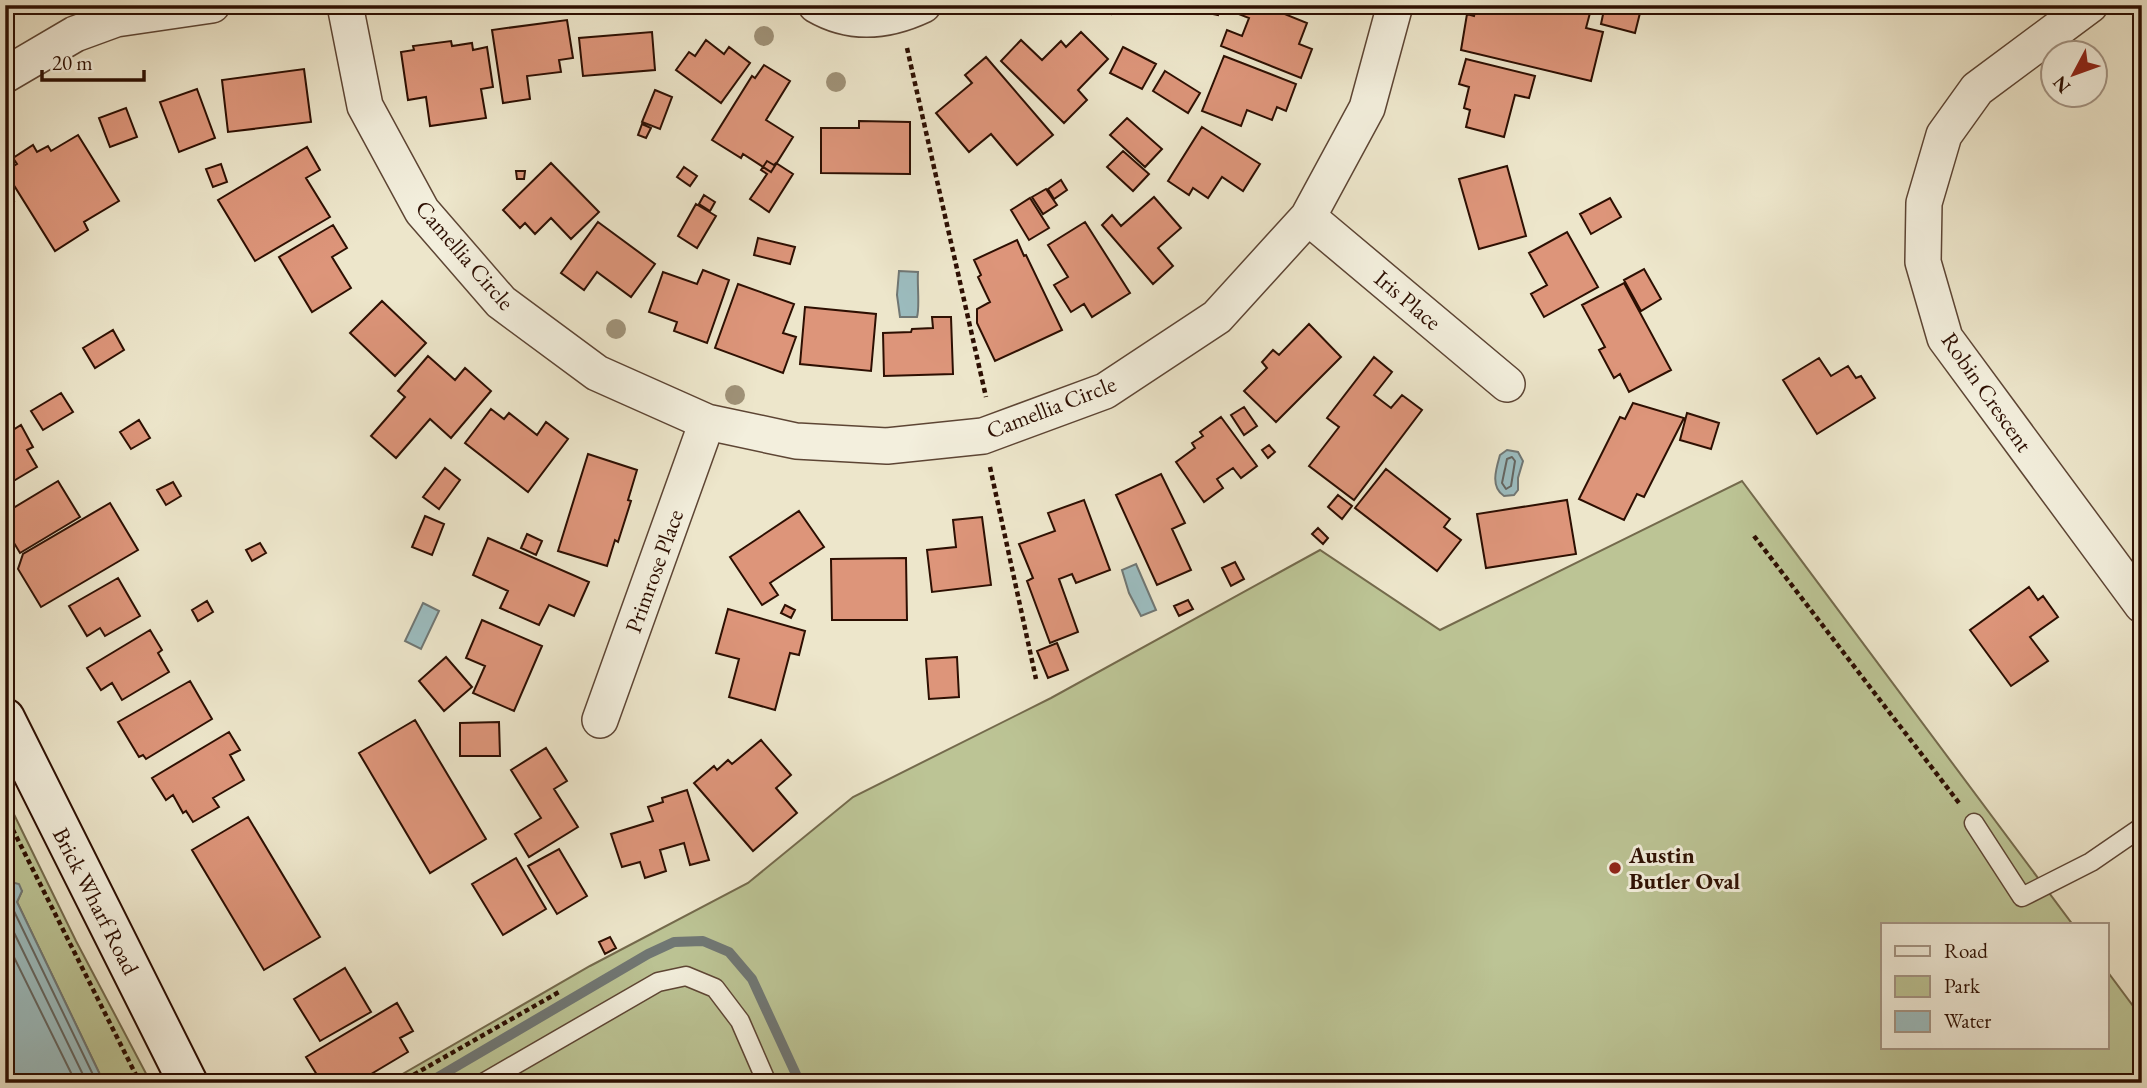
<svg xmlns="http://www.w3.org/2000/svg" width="2147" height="1088" font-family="'EB Garamond',serif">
<rect width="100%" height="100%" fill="#ede6cb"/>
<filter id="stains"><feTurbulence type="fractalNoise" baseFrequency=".00286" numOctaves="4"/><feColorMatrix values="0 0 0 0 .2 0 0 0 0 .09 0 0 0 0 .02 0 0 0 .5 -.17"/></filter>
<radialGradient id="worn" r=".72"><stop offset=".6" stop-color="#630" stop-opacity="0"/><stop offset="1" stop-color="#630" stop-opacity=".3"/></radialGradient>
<!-- green -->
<path fill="#bcc495" stroke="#746a4c" stroke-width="2" d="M1742 481 2073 925H1883V1048H2107V971L2142 1018V1083H387L590 966 748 883 853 797 1051 698 1320 550 1440 630Z
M5 796 76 941 151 1083H104L17 902 22 891 5 878Z"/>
<!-- water -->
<path fill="#9cbdc0" stroke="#707774" stroke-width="2" d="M899 271 918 272C917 285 920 307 917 317H900L897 295Z
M1507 450 1518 452 1523 461 1518 478V490L1514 495 1504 496C1490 487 1496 469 1500 455Z
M1136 564 1156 610 1141 616 1129 593 1122 570Z
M423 603 439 611 421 649 405 641Z
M5 878 7 881 19 884 22 891 17 902 104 1083H5Z"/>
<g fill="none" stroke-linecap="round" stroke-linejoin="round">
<!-- shore -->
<path stroke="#646661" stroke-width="2" d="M1512 457 1515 461 1511 486 1506 489 1502 483 1507 459Z
M5 888 13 891 11 905 97 1083
M5 914 87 1083
M5 939 76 1083"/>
<!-- stream -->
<path stroke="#707774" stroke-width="10" d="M428 1083 648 954 674 942 703 941 729 952 752 979 800 1083"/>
</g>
<!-- building -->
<path fill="#dd957a" stroke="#2d0f02" stroke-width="2" d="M1077 5H1113L1111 14Z
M1185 5H1220L1218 15 1184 8Z
M1239 5H1279L1277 11 1307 23 1299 44 1312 49 1301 78 1221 46 1227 30 1242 36 1249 18 1236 13Z
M1477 5H1559L1590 13 1586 28 1603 32 1591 81 1461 50 1467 14 1474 16Z
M1605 5H1642L1635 33 1601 24Z
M567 20 573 58 559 60 561 72 527 76 530 99 503 103 492 30Z
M652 32 655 70 583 76 579 38Z
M1081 32 1108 59 1078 90 1087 100 1064 123 1001 61 1021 40 1042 60 1061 41 1066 47Z
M706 40 724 54 729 47 750 63 721 103 676 70 689 52 695 56Z
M451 41 452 46 472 43 473 50 487 47 493 87 481 89 486 118 430 126 426 97 408 100 401 52 414 50 413 46Z
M1123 47 1156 64 1142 89 1110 73Z
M1224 56 1296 84 1286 111 1277 107 1272 120 1247 110 1241 126 1202 111Z
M986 57 1053 135 1017 165 991 134 969 152 936 113 972 83 965 75Z
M1466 59 1535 76 1529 98 1515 95 1504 137 1466 127 1470 110 1464 108 1469 87 1459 84Z
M764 65 790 81 766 120 793 137 771 172 743 154 741 158 712 140 752 76 755 78Z
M304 69 311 122 228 132 222 80Z
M1165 71 1200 93 1188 113 1153 91Z
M197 89 215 138 179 152 160 102Z
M655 90 672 97 660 129 642 122Z
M126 108 137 137 110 147 99 118Z
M1127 118 1162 149 1145 167 1110 135Z
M859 121 910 122V174L821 173V128H859Z
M642 124 651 128 646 138 638 135Z
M1202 127 1260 164 1243 191 1222 177 1208 198 1193 188 1189 195 1168 181Z
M78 135 119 201 84 222 88 230 55 251 5 171 17 164 13 158 33 145 37 152 48 146 51 151Z
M307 147 320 170 306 178 330 217 255 261 218 200Z
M1123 151 1149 174 1133 191 1107 167Z
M767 161 774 165 776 163 793 174 769 212 750 199 767 174 761 170Z
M551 163 599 212 571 239 551 218 535 234 525 223 520 228 503 210Z
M221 164 227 182 213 187 206 169Z
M1507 166 1526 236 1479 249 1459 179Z
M684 167 697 176 690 186 677 177Z
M516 171H525L524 179H517Z
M1061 180 1067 190 1054 199 1048 189Z
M5 186 14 201 5 207Z
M1046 189 1057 205 1043 214 1032 197Z
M704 195 715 202 710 211 699 204Z
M1154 197 1181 228 1158 248 1173 266 1153 284 1102 225 1112 215 1121 226Z
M1030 198 1049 228 1029 240 1011 210Z
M1610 198 1621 217 1591 234 1580 214Z
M696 204 716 216 697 248 678 236Z
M598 222 655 264 631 297 597 272 584 290 561 273Z
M1085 222 1130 293 1092 317 1084 304 1071 312 1054 285 1068 277 1048 245Z
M333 225 347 248 332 257 351 288 312 312 279 257Z
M1567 232 1598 287 1544 317 1531 294 1547 285 1529 253Z
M758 238 795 247 790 264 754 255Z
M1017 240 1024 256 1026 255 1062 330 995 361 977 323V309L990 302 978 277 981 275 974 260Z
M1644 269 1661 299 1641 311 1624 280Z
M703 270 729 280 707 343 674 331 677 322 649 312 663 272 697 284Z
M1624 283 1671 370 1629 392 1620 374 1614 378 1599 350 1605 347 1582 305Z
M738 284 794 304 783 333 796 337 783 373 715 348Z
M382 301 426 343 395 376 350 333Z
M805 307 876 314 871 371 800 364Z
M932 317H951L953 374 884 376 883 333 911 332 912 329 933 328Z
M1309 324 1341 357 1276 422 1244 391 1267 368 1262 362 1273 350 1279 355Z
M113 330 124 350 95 368 83 348Z
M428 356 455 380 465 368 491 391 451 438 430 419 396 458 371 436 405 397 398 391Z
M1374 357 1392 372 1374 395 1391 408 1402 395 1422 410 1354 500 1309 466 1339 427 1327 418Z
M1819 358 1831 376 1848 366 1856 378 1861 376 1875 398 1817 434 1783 380Z
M61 393 73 412 43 430 31 411Z
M1633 403 1684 418 1644 497 1637 494 1624 520 1579 499 1620 417 1625 419Z
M1244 407 1257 426 1244 435 1231 415Z
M491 409 504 419 509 413 537 435 546 422 568 439 528 492 465 443Z
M1687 413 1719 423 1711 449 1680 440Z
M1221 417 1257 466 1241 478 1233 468 1217 479 1223 488 1204 502 1176 462 1195 448 1192 443 1203 436 1200 432Z
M139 420 150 438 131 449 120 432Z
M21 425 33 447 27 450 37 467 5 486V435Z
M1269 445 1275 452 1268 458 1262 450Z
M588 454 637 470 628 500 631 501 618 542 615 540 607 566 558 551Z
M445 468 460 480 439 509 423 497Z
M1386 469 1450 519 1444 527 1461 540 1437 571 1355 508Z
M1161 474 1185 523 1172 529 1191 570 1157 585 1116 495Z
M58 481 80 517 20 553 5 528V513Z
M173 482 181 496 166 505 157 490Z
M1338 495 1352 506 1342 519 1328 507Z
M1084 500 1110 570 1076 583 1072 574 1059 579 1078 632 1050 643 1027 581 1033 578 1019 544 1055 531 1048 513Z
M1567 500 1576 554 1486 568 1477 514Z
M110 503 138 550 41 607 18 569 23 554Z
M799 511 824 547 770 583 778 595 762 605 730 557Z
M425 516 444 524 432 555 412 547Z
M982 517 991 585 932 592 927 550 956 547 953 520Z
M1318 528 1328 538 1323 544 1312 534Z
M527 534 542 541 536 555 521 548Z
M488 538 589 582 574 616 549 605 539 625 500 608 508 591 473 575Z
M260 543 266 553 252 561 246 550Z
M906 558 907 620H832L831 559Z
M1235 562 1244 579 1231 586 1222 568Z
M118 578 140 616 105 636 100 628 87 636 69 606Z
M2029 587 2038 600 2043 596 2058 617 2030 637 2048 661 2011 686 1970 630Z
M1188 600 1193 609 1179 616 1174 606Z
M207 601 213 612 198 621 192 610Z
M785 605 795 610 791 618 781 613Z
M728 609 805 631 799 655 790 653 775 710 729 697 739 659 716 653Z
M482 620 542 646 514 711 473 693 485 666 466 658Z
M150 630 162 650 158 653 169 672 122 700 112 683 101 690 87 668Z
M1057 643 1068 670 1048 678 1037 651Z
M446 657 472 687 444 711 419 681Z
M957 657 959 697 929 699 926 659Z
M190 681 212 719 146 759 143 755 139 757 118 722Z
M415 720 486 839 430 873 359 753Z
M499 722 500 756H460V723Z
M229 732 240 750 230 755 244 780 213 798 219 807 193 822 186 811 183 813 173 795 166 800 152 778Z
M761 740 791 775 776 788 797 813 753 851 694 783 714 766 717 770 728 760 732 764Z
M546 748 567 781 554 789 578 827 529 857 515 834 541 818 511 770Z
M687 790 709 860 690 865 684 843 660 850 666 871 645 878 640 862 622 867 611 834 653 821 648 807 663 802 662 798Z
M248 817 320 937 264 970 192 850Z
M559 849 587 896 557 914 528 866Z
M516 858 546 909 503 935 472 884Z
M610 937 616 948 605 954 599 942Z
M345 968 371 1012 320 1041 294 999Z
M397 1003 413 1031 400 1038 408 1052 356 1083H322L306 1057Z"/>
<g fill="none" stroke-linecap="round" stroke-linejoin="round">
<defs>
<path id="lane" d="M1974 823 2022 897 2091 862 2142 827
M483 1083 658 982 686 976 715 988 740 1021 767 1083"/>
<path id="street" d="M345 5 365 106 422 211 501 302 597 373 707 422 796 441 887 446 983 436 1105 391 1217 317 1308 217 1367 108 1395 5
M816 5C852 26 887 22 923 5
M2090 5 1977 89 1944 135 1924 203 1923 262 1945 338 2142 605
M5 75 75 34 116 19 212 5
M1308 217 1507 384
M600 720 707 422"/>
<path id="secondary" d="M5 718 188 1083"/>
</defs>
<!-- lane casing -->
<use href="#lane" stroke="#5d4534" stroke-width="21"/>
<!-- street casing -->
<use href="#street" stroke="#5d4534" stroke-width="38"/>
<!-- secondary casing -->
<use href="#secondary" stroke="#2d0f02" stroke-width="42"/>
<!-- path -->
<path stroke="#2d0f02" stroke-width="4.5" stroke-dasharray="5 3.5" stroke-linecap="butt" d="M907 48 986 397
M990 467 1036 679
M1754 536 1959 803
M5 814 140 1083
M399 1083 559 992"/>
<!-- lane -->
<use href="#lane" stroke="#f3efdd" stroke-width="18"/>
<!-- street -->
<use href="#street" stroke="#f3efdd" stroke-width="35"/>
<!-- secondary -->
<use href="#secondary" stroke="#f3efdd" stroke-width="38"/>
</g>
<!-- trees -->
<g fill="#9f9278">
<circle cx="764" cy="36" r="10"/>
<circle cx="836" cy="82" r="10"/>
<circle cx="616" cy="329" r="10"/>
<circle cx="735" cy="395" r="10"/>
</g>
<!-- markers -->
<circle fill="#8f2418" stroke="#f3efdd" stroke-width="2.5" cx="1615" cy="868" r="7"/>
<g text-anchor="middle" stroke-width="6" stroke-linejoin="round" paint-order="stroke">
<!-- street labels -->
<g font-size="23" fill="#2d0f02" stroke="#f3efdd">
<text transform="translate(465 255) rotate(49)" y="8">Camellia Circle</text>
<text transform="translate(1408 300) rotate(40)" y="8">Iris Place</text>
<text transform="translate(1987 392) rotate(55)" y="8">Robin Crescent</text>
<text transform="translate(1051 407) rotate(-21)" y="8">Camellia Circle</text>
<text transform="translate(654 571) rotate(-70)" y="8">Primrose Place</text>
<text transform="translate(96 901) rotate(63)" y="8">Brick Wharf Road</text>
</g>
<!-- poi labels -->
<g font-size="23" font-weight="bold" fill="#2d0f02" stroke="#f3efdd" text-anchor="start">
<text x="1629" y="863">Austin<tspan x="1629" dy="26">Butler Oval</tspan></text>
</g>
</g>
<!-- margin -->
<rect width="2147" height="1088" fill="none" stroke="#ede6cb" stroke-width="28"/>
<rect x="7" y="7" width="2133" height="1074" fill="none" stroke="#2d0f02" stroke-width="3.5"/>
<rect x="14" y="14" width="2119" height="1060" fill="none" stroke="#2d0f02" stroke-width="2"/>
<!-- legend -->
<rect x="1881" y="923" width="228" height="126" fill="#f3efdd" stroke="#a49585" stroke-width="2"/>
<rect x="1895" y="946" width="35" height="10" fill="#f3efdd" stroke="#a49585" stroke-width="2"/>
<text x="1944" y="958" font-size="21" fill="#2d0f02">Road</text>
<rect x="1895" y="976" width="35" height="21" fill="#bcc495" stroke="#a49585" stroke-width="2"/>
<text x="1944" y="993" font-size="21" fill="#2d0f02">Park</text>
<rect x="1895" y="1011" width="35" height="21" fill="#9cbdc0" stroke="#a49585" stroke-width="2"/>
<text x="1944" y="1028" font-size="21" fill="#2d0f02">Water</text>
<!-- north arrow -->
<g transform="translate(2074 74) rotate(229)"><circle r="33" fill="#f3efdd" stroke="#a49585" stroke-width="2"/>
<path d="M0-5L12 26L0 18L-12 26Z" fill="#8f2418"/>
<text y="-10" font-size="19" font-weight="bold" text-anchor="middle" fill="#2d0f02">N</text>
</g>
<!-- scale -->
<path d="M42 70v10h102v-10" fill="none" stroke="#2d0f02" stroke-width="3.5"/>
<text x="52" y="70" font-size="21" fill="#2d0f02" stroke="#f3efdd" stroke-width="5" paint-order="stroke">20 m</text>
<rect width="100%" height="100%" filter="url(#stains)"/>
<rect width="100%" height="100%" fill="url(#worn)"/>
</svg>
